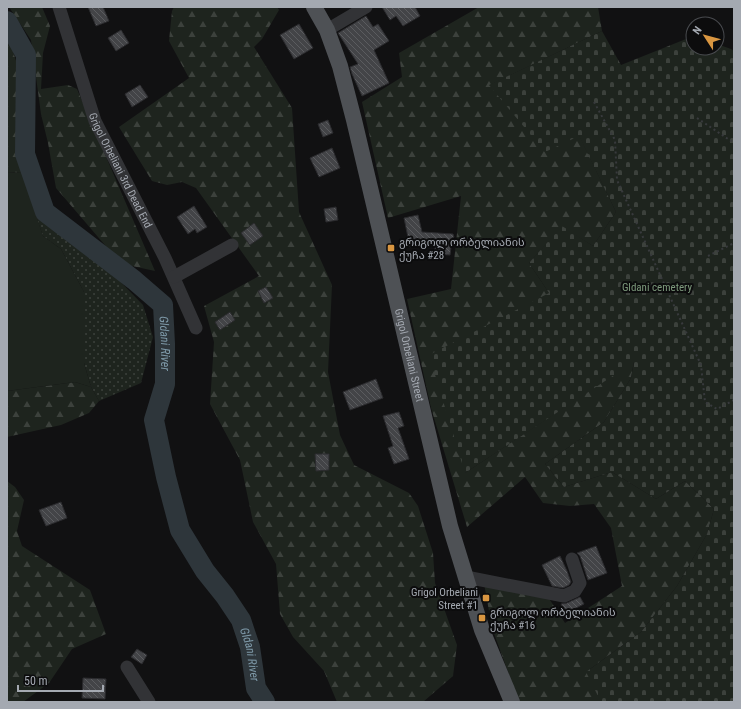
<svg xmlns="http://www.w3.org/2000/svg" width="741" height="709" font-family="'Roboto Condensed','Noto Sans Georgian',sans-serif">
<defs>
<pattern id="grass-dots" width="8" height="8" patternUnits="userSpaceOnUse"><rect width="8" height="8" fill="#1e241e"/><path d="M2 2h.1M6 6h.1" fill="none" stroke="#3c413c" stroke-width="1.8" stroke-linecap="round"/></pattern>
<pattern id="forest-firs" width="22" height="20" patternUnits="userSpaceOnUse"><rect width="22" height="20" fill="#1e241e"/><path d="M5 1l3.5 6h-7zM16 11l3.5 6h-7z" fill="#3c413c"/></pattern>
<pattern id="cemetery-stones" width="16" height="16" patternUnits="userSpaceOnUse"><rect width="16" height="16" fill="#1e241e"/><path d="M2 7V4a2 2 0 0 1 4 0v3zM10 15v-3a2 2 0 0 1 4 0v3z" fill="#3c413c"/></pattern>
<pattern id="building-back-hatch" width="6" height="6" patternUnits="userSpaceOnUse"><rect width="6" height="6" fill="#434447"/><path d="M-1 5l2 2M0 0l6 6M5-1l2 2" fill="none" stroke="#5b5c5f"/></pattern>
</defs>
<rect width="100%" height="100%" fill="#111112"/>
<!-- grass -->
<path fill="url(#grass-dots)" d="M31 202 61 233 106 267 143 305 153 337 141 383 99 401 91 387 84 363V292L61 249 43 236Z"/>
<!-- forest -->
<path fill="url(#forest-firs)" d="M9 7H42L50 26 43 53 41 89 68 85 77 89 155 271 123 264 110 251 56 188 48 143 41 114 31 40Z
M174 7H277L279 10 262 39 254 47 292 108 299 212 332 285 328 372 340 435 354 465 409 493 418 506 433 553 435 583 457 645 453 676 423 702H337L324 671 293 637 280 614 276 564 253 522 240 460 210 404 214 342 204 306 259 276 196 188 182 182 167 185 152 181 119 127 189 78 169 41 172 11Z
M479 7H598L602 31 490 85 579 135 616 212 593 246 562 227 529 263 549 293 465 473 634 361 631 378 604 422 545 464 564 487 612 472 656 499 685 481 714 509 707 534 677 586 641 632 590 669 604 702H519L492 628 484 583 548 597 565 623 622 586 611 528 594 504 570 506 543 503 525 477 467 527 431 408 407 299 451 289 461 196 388 218 362 102 402 77 399 53Z
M7 32 17 64V160L22 173 7 172Z
M75 382 91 387 99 401 89 413 61 425 7 437V391Z
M7 481 15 487 24 500 17 531 22 546 90 590 106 634 72 649 49 683 23 702H7Z"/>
<!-- cemetery -->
<path fill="url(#cemetery-stones)" d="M602 31 621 65 691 37H693V48H717V44L731 49 734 51V702H601L586 672 641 632 677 586 707 534 714 509 685 481 656 499 612 472 564 487 545 464 604 422 631 378 634 362 465 473 429 355 549 293 529 263 562 226 593 246 616 212 579 136 545 152 489 85Z"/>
<!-- garden -->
<path fill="#1e241e" d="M7 172 22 173 43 236 61 249 84 292V363L91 387 75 382 7 391Z"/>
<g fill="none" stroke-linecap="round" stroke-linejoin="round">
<!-- river -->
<path stroke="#2e363b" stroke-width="20" id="s1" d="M7 21 26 55 25 154 45 212 134 280 163 305 165 344V384L154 420 166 477 180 530 205 571 225 596 241 620 250 647 256 688 265 702"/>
</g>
<!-- building -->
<path fill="url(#building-back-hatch)" stroke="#2b2b2e" d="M88 7H103L109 21 96 26Z
M382 7H415L420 16 403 26 396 16 390 20Z
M366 16 373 27 378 24 389 41 374 50 389 83 362 96 352 74 350 67 358 64 338 33Z
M299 24 313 48 294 59 280 35Z
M121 30 129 43 116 51 108 38Z
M140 85 148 97 132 107 125 94Z
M328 120 333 133 323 137 318 124Z
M332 148 340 168 319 177 310 158Z
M194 206 207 227 197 233 195 229 188 234 177 217Z
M336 207 338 220 326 222 324 209Z
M418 215 422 232 453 234 454 237 452 238 450 255 435 254V241L410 247 404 218Z
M254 223 263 236 250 245 241 233Z
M266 287 273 298 264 303 258 291Z
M230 312 235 320 220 330 215 322Z
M376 379 383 398 350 410 343 392Z
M399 412 404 426 398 428 409 459 394 464 388 448 393 446 383 416Z
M315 454H329V470L316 471Z
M61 502 67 518 46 526 39 510Z
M596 546 607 573 588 580 580 556 577 553Z
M560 556 567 571 571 582 569 585 563 588 552 586 542 565Z
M580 597 584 604 566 613 561 604 567 603Z
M137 649 147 655 142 664 131 657Z
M83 678 106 679 105 699 82 698Z"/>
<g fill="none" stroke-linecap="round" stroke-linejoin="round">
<!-- path -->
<path stroke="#383a3d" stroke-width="2" stroke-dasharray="2 3" stroke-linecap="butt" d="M594 102 615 140 617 180 701 365 705 402 717 409 734 400
M697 118 734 143
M708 256 734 243"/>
<!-- minor -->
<g stroke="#323336" stroke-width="13">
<path id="s2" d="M59 7 95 121 165 258 196 328"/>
<path d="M327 30 366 7"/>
<path d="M174 277 232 245"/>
<path d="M466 577 564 596 575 591 580 583 572 559"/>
<path d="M127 667 149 702"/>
</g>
<!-- major -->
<path stroke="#4e5155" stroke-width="16" id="s3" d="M314 7 327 30 340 66 354 120 450 526 482 630 512 702"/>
</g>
<!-- markers -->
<g fill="#d99641" stroke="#0c0c0d" stroke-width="1.5">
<rect x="387" y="244" width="8" height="8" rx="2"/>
<rect x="482" y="594" width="8" height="8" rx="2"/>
<rect x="478" y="614" width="8" height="8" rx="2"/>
</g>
<g text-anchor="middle" stroke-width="4" stroke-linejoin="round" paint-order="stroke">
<!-- street labels -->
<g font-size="11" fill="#a4a9b1" stroke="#0c0c0d">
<text dy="4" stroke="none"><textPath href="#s2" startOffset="175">Grigol Orbeliani 3rd Dead End</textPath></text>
<text dy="4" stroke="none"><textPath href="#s3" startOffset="362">Grigol Orbeliani Street</textPath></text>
</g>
<!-- poi labels -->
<g font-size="11" fill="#a4a9b1" stroke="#0c0c0d" text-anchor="start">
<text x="399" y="246">გრიგოლ ორბელიანის<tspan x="399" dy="13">ქუჩა #28</tspan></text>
<text x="478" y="596" text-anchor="end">Grigol Orbeliani<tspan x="478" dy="13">Street #1</tspan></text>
<text x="490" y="616">გრიგოლ ორბელიანის<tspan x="490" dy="13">ქუჩა #16</tspan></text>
</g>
<!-- park labels -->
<g font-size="11" fill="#7e9a7d" stroke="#0c0c0d">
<text x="657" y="291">Gldani cemetery</text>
</g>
<!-- water labels -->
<g font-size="12" font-style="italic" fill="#7e99a8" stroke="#0c0c0d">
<text dy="4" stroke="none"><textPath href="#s1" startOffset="388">Gldani River</textPath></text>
<text dy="4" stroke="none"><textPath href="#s1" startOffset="724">Gldani River</textPath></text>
</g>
</g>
<!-- border -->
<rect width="741" height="709" fill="none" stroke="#a4a9b1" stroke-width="16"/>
<!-- north arrow -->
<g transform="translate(705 36) rotate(306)"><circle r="19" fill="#0c0c0d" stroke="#494b4f"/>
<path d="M0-3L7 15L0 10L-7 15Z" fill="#d99641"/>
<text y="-6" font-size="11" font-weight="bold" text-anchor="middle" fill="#a4a9b1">N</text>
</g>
<!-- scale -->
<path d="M18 685v6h85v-6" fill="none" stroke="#a4a9b1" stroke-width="2"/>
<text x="24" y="685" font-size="12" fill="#a4a9b1" stroke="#0c0c0d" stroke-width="3" paint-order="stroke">50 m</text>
</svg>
